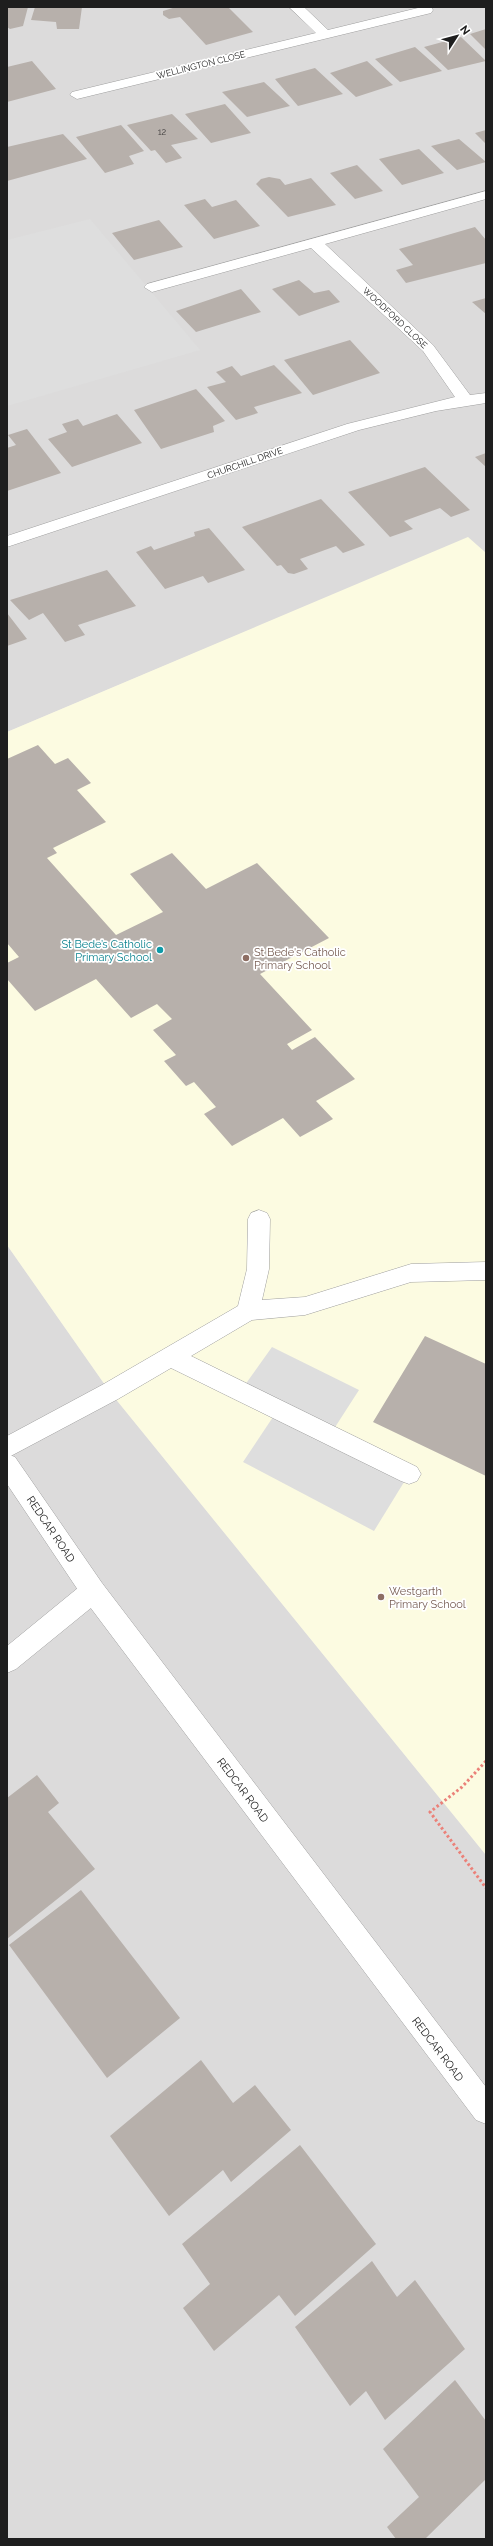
<svg xmlns="http://www.w3.org/2000/svg" width="493" height="2546" font-family="Raleway,sans-serif">
<rect width="100%" height="100%" fill="#eeebe5"/>
<!-- residential -->
<path fill="#dcdbdb" d="M7 7H486V553L468 538 7 732Z
M7 1245 110 1392 486 1855V2539H7Z"/>
<!-- education -->
<path fill="#fcfbe1" d="M468 537 486 553V1855L110 1392 7 1245V732Z"/>
<!-- parking -->
<path fill="#dedede" d="M90 219 200 350 7 406V240Z
M272 1347 359 1390 330 1435 409 1474 374 1531 243 1462 279 1408 242 1389Z"/>
<!-- building -->
<path fill="#b7b0ab" d="M7 7H28L23 26 10 29 7 27Z
M35 7H82L79 29H57L56 22 31 20Z
M176 7H228L253 32 206 45 180 17 169 19 163 15V11Z
M486 29V50L470 34Z
M461 37 486 61 448 70 424 47Z
M415 47 442 71 400 82 375 59Z
M32 61 56 89 7 102V67Z
M367 61 393 85 356 97 330 73Z
M315 68 343 94 298 106 275 79Z
M264 82 290 106 247 117 222 92Z
M225 104 251 133 211 143 185 114Z
M172 114 198 139 171 145 182 158 166 163 155 150 151 151 127 125Z
M121 125 144 151 129 156 134 164 105 173 76 137Z
M486 130V144L475 133Z
M63 134 87 159 7 181V147Z
M459 139 486 162 457 170 431 146Z
M419 149 444 173 402 185 379 159Z
M357 165 383 191 355 199 330 173Z
M269 177 280 179 285 185 311 178 336 205 288 217 256 184 261 179Z
M205 199 212 207 236 200 260 226 214 239 184 205Z
M159 220 183 247 134 260 112 233Z
M475 227 486 240V263L406 283 396 270 413 265 399 249Z
M299 280 314 293 329 290 340 302 299 316 272 289Z
M241 289 261 312 196 332 176 311Z
M486 298V314L472 302Z
M350 340 380 373 313 395 284 360Z
M274 365 302 393 254 407 258 413 236 420 207 387 226 382 216 372 232 366 241 376Z
M196 389 225 421 213 426 214 432 161 449 134 410Z
M117 414 142 443 72 467 48 439 67 432 62 424 78 419 83 426Z
M27 429 61 473 7 491V448L16 445 8 435Z
M486 453V467L475 457Z
M425 467 470 510 451 517 440 508 404 521 413 529 390 537 348 492Z
M321 499 365 545 343 553 336 546 300 559 308 569 294 574 288 573 281 565 277 566 242 527Z
M209 528 245 570 208 583 203 576 165 589 136 552 151 546 154 550 195 536 194 532Z
M107 570 136 606 78 625 85 635 65 642 43 613 29 620 10 600Z
M7 613 27 639 7 646Z
M38 745 55 764 68 758 91 783 77 790 106 822 53 848 57 853 47 858 116 935 163 912 130 874 172 853 206 889 257 863 329 938 260 974 312 1030 287 1044 292 1050 315 1037 355 1079 316 1101 333 1119 300 1137 283 1118 232 1146 204 1114 216 1107 194 1082 186 1086 164 1061 176 1055 153 1030 172 1019 157 1004 131 1018 96 979 35 1011 7 979V963L19 957 7 943V759Z
M425 1336 486 1364V1476L373 1422Z
M37 1775 59 1803 48 1812 95 1869 7 1939V1798Z
M81 1890 180 2018 107 2078 9 1945Z
M201 2060 233 2103 255 2085 291 2130 231 2182 223 2170 169 2216 110 2136Z
M300 2145 376 2244 295 2316 279 2295 214 2351 183 2308 210 2284 182 2244Z
M372 2261 397 2297 415 2280 465 2349 385 2420 366 2391 350 2406 295 2327Z
M455 2380 486 2421V2479L425 2539H396L387 2527 419 2497 383 2449Z"/>
<g fill="none" stroke-linecap="round" stroke-linejoin="round">
<defs>
<path id="service" d="M259 1210 267 1213 270 1219 269 1269 262 1300 305 1297 411 1264 486 1262V1280L411 1282 305 1315 252 1320 191 1356 417 1467 421 1474 417 1481 409 1484 401 1481 171 1368 118 1399 7 1458V1436L102 1385 238 1306 247 1269 248 1219 251 1213Z"/>
<path id="minor" d="M289 7H304L328 30 422 7H431L433 10 431 13 77 99 70 95 72 92 316 33Z
M486 191V199L325 244 433 345 470 395 486 393V403L436 411 359 430 7 547V536L347 424 455 397 423 351 311 248 152 292 144 287 147 284Z
M93 1580 102 1583 105 1591 102 1599 16 1669 7 1673V1646L84 1583Z"/>
<path id="tertiary" d="M7 1454 15 1457 102 1583 486 2087V2124L476 2120 84 1599 7 1484Z"/>
</defs>
<!-- service casing -->
<use href="#service" stroke="#9f9f9f" stroke-width="1"/>
<!-- minor casing -->
<use href="#minor" stroke="#9f9f9f" stroke-width="1"/>
<!-- tertiary casing -->
<use href="#tertiary" stroke="#9f9f9f" stroke-width="1"/>
<!-- path -->
<path stroke="#eb8179" stroke-width="3" stroke-dasharray="2.5 2.5" stroke-linecap="butt" d="M486 1761 462 1787 430 1812 486 1888"/>
<!-- service -->
<use href="#service" fill="#fff" fill-rule="evenodd"/>
<!-- minor -->
<use href="#minor" fill="#fff" fill-rule="evenodd"/>
<!-- tertiary -->
<use href="#tertiary" fill="#fff" fill-rule="evenodd"/>
</g>
<!-- markers -->
<circle fill="#0f9aa8" stroke="#fff" stroke-width="1.5" cx="160" cy="950" r="4"/>
<g fill="#8d6e63" stroke="#fff" stroke-width="1.5">
<circle cx="246" cy="958" r="4"/>
<circle cx="381" cy="1597" r="4"/>
</g>
<g text-anchor="middle" stroke-width="3.5" stroke-linejoin="round" paint-order="stroke">
<!-- far-street labels -->
<g font-size="9" fill="#1e1e1e" stroke="#fff">
<text transform="translate(201 65) rotate(-14)" y="3">WELLINGTON CLOSE</text>
<text transform="translate(395 318) rotate(43)" y="3">WOODFORD CLOSE</text>
<text transform="translate(245 463) rotate(-19)" y="3">CHURCHILL DRIVE</text>
</g>
<!-- number labels -->
<g font-size="9" fill="#444241">
<text x="162" y="135">12</text>
</g>
<!-- culture labels -->
<g font-size="11" fill="#0d838f" stroke="#fff" text-anchor="end">
<text x="152" y="948">St Bede’s Catholic<tspan x="152" dy="13">Primary School</tspan></text>
</g>
<!-- education labels -->
<g font-size="11" fill="#785e54" stroke="#fff" text-anchor="start">
<text x="254" y="956">St Bede's Catholic<tspan x="254" dy="13">Primary School</tspan></text>
<text x="389" y="1595">Westgarth<tspan x="389" dy="13">Primary School</tspan></text>
</g>
<!-- street labels -->
<g font-size="11" fill="#1e1e1e" stroke="#fff">
<text transform="translate(51 1529) rotate(56)" y="4">REDCAR ROAD</text>
<text transform="translate(243 1790) rotate(53)" y="4">REDCAR ROAD</text>
<text transform="translate(438 2049) rotate(53)" y="4">REDCAR ROAD</text>
</g>
</g>
<!-- border -->
<rect width="493" height="2546" fill="none" stroke="#1e1e1e" stroke-width="16"/>
<!-- north arrow -->
<g transform="translate(457 36) rotate(54)" stroke="#ffffff" stroke-width="3" paint-order="stroke">
<path d="M0-3L7 15L0 10L-7 15Z" fill="#1e1e1e"/>
<text y="-6" font-size="11" font-weight="bold" text-anchor="middle" fill="#1e1e1e">N</text>
</g>
</svg>
